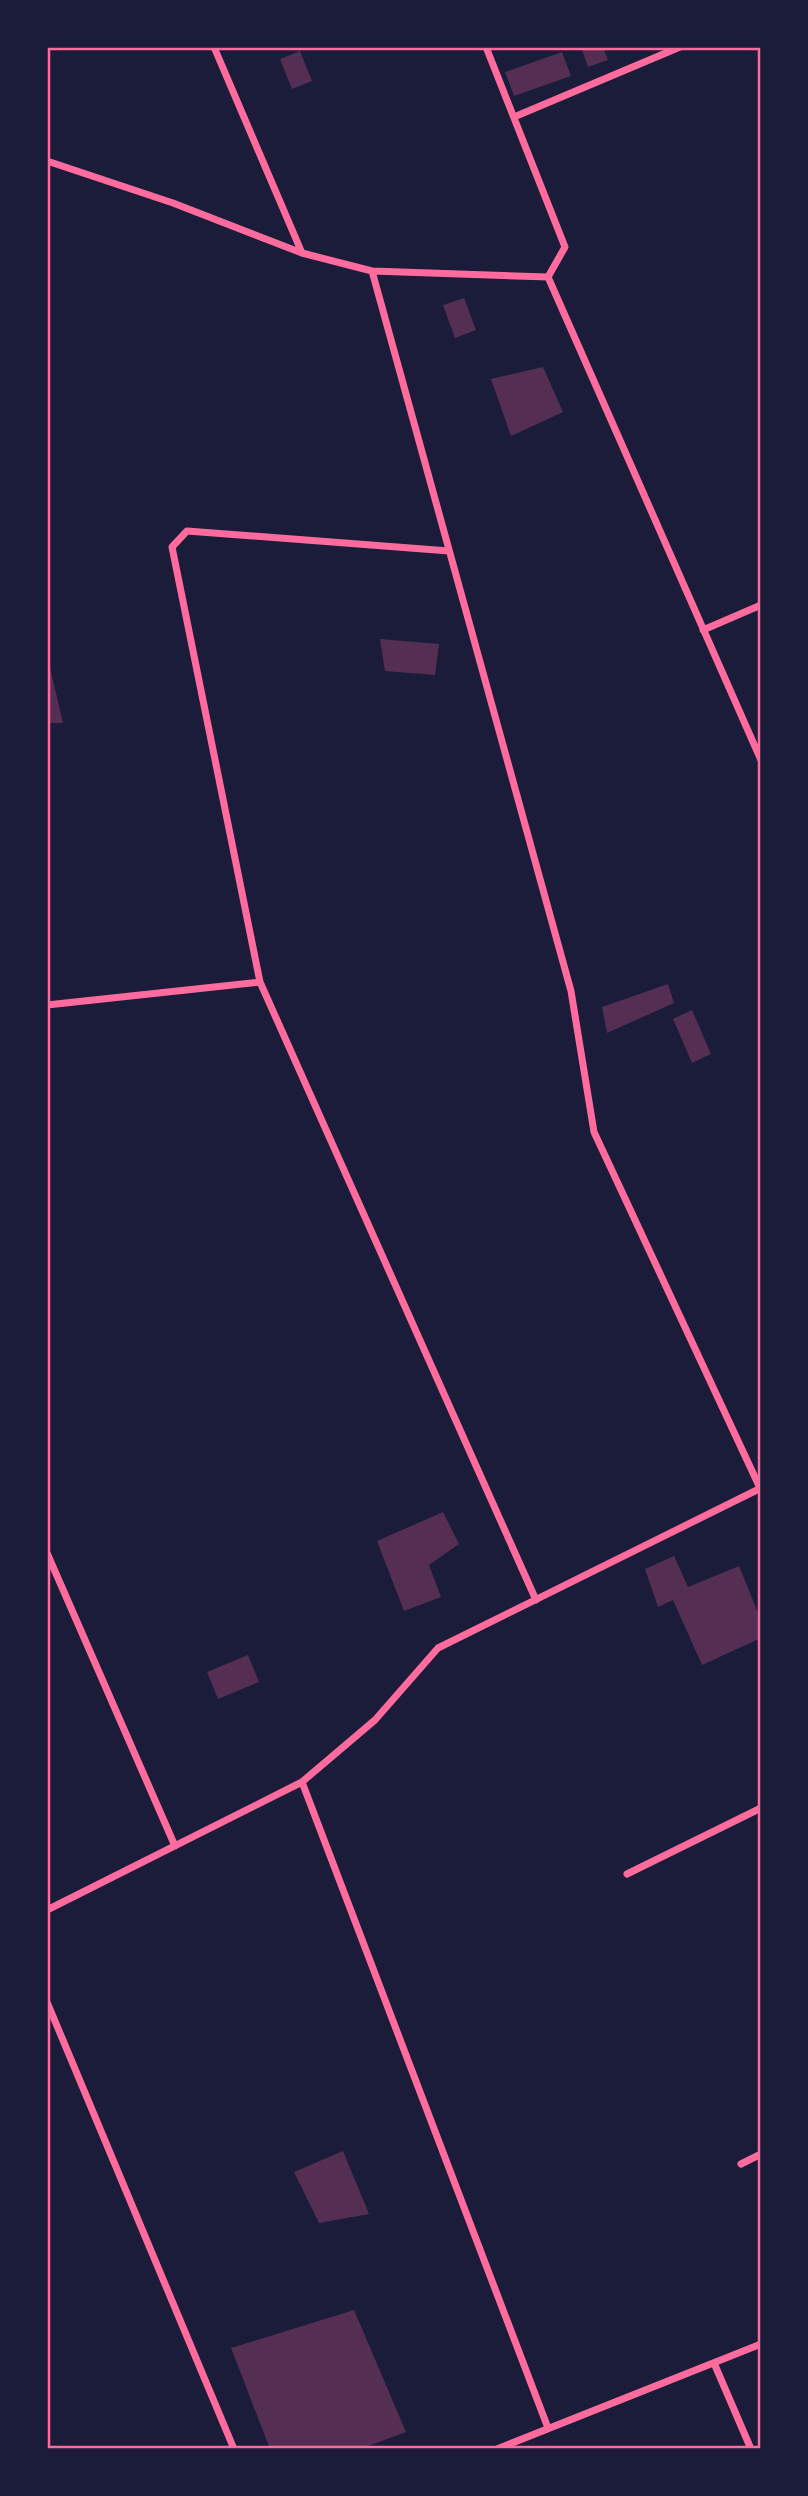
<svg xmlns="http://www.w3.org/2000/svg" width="808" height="2496" font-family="Manrope,sans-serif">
<rect width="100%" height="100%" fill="#1b1b3a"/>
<!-- building -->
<path fill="#542f53" d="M581 47H603L608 60 588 67Z
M300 51 312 81 292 89 280 59Z
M562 52 571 76 514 96 505 72Z
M464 298 476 330 455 338 443 305Z
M543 367 563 412 511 436 491 379Z
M380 639 439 644 435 675 385 671Z
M47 659H48L63 723H47Z
M668 984 674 1003 607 1033 602 1007Z
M692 1010 711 1054 692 1063 673 1019Z
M443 1512 459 1544 429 1565 441 1597 404 1611 377 1541Z
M674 1556 688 1587 739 1566 761 1620V1638L702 1665 673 1600 658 1607 645 1569Z
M248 1655 259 1682 218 1699 207 1672Z
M343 2151 369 2214 319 2223 294 2172Z
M354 2310 406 2432 360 2449H270L231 2348Z"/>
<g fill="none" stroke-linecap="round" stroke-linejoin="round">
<!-- minor -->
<path stroke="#ff6b9d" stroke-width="7" d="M214 47 302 253
M486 47 565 247 548 277
M514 117 680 47
M47 161 173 203 302 253 372 271 548 277
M372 271 571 991 594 1132 760 1488
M548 277 761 760
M449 551 187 531 172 547 260 982 536 1600
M703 630 761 605
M47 1005 260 982
M47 1553 175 1846
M302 1782 548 2428
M627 1874 761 1808
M47 1910 302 1782 375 1720 438 1648 761 1488
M47 2002 234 2449
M741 2164 761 2154
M714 2363 751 2449
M497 2449 761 2344"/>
</g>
<!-- border -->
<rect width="808" height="2496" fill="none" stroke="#1b1b3a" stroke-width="98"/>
<rect x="49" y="49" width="710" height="2398" fill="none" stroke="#ff6b9d" stroke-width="2.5"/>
</svg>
